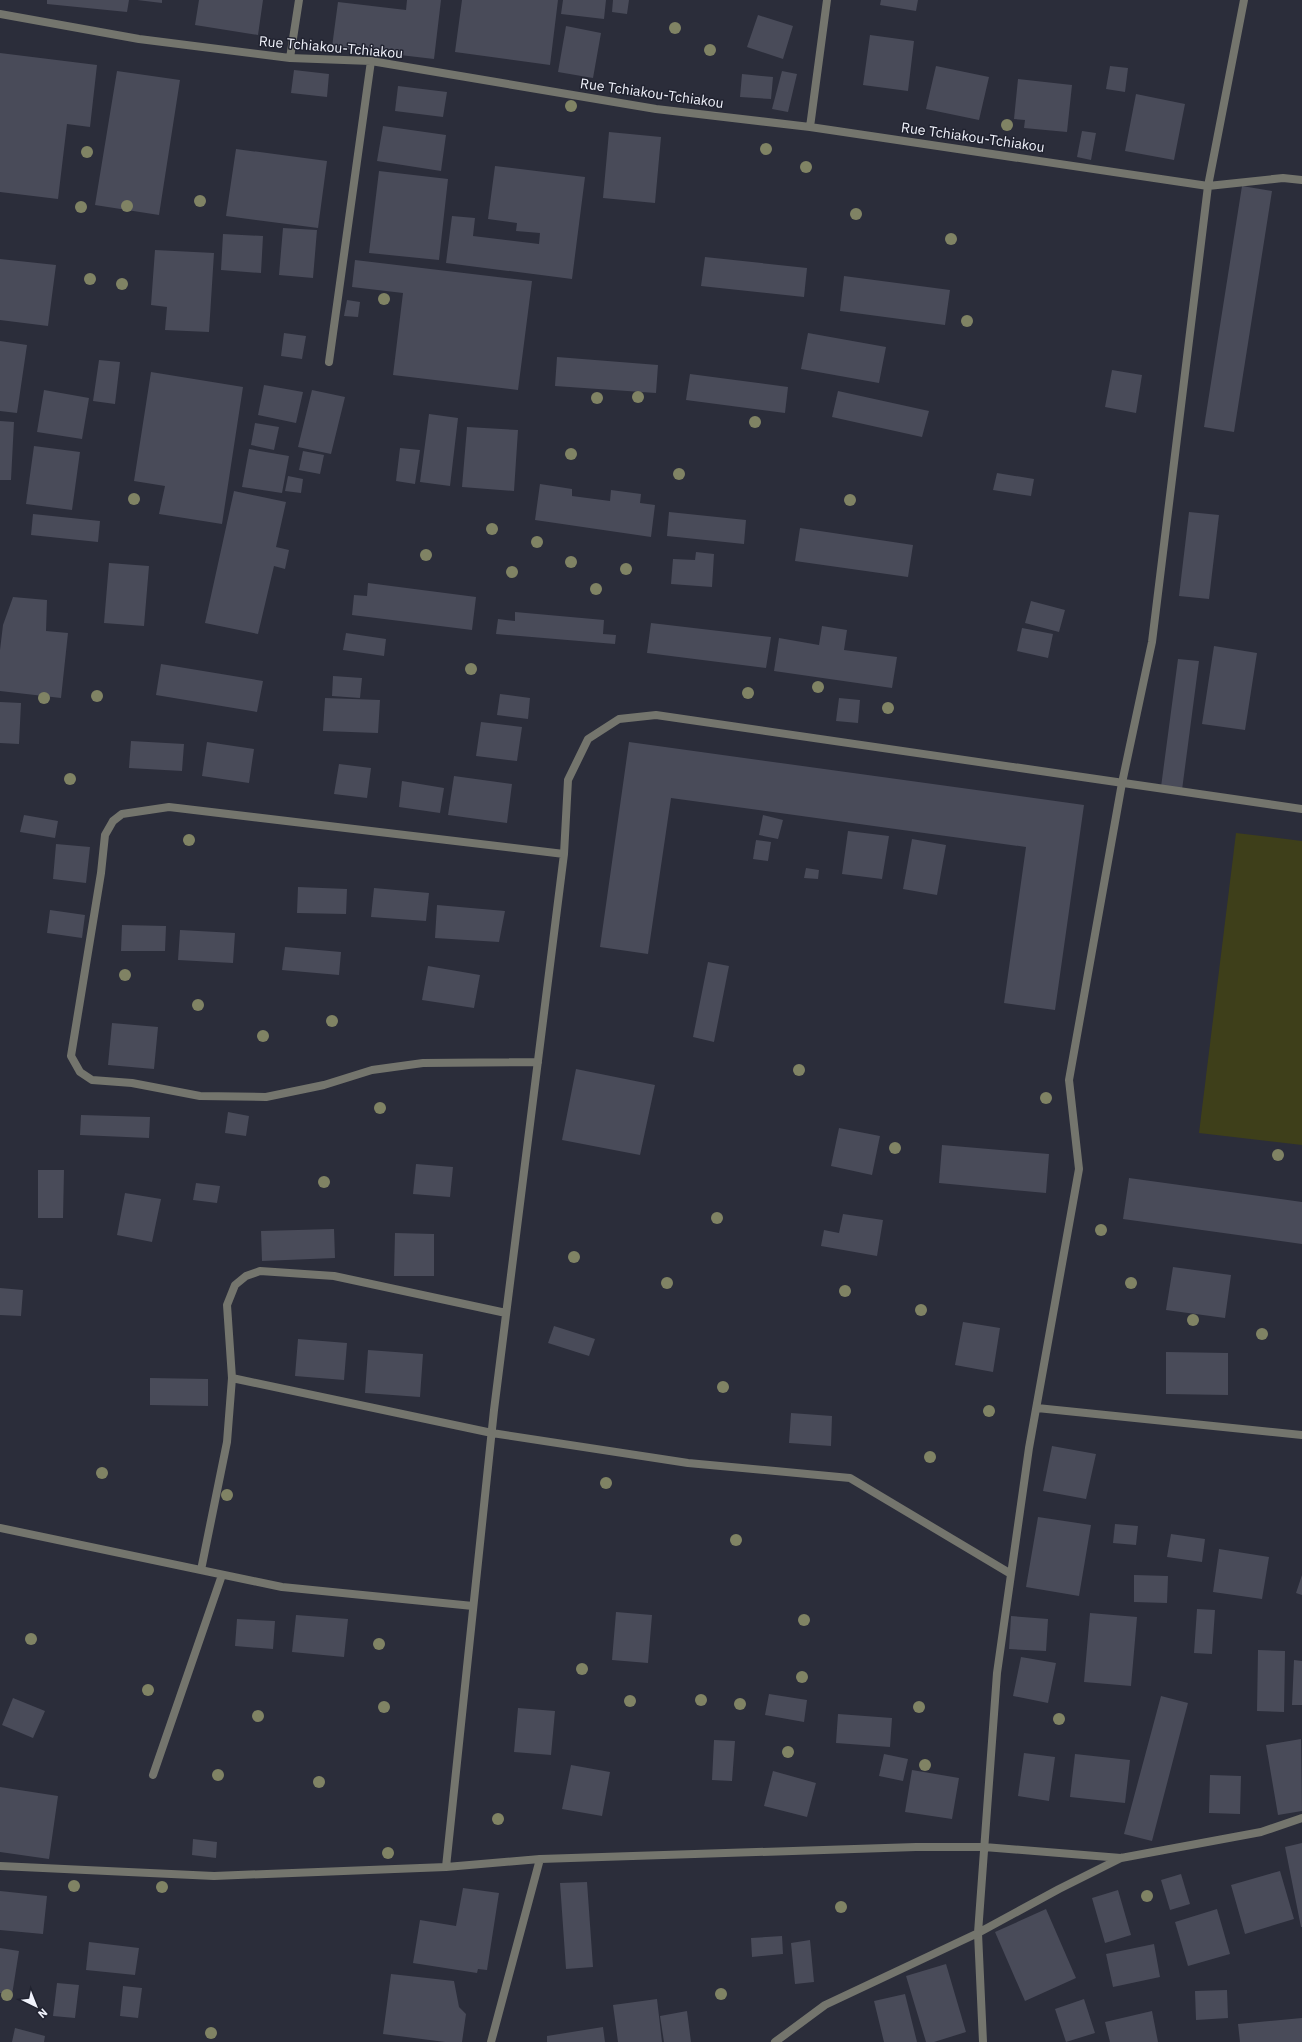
<svg xmlns="http://www.w3.org/2000/svg" width="1302" height="2042" font-family="'IBM Plex Sans',sans-serif">
<rect width="100%" height="100%" fill="#2b2d3a"/>
<!-- green -->
<path fill="#3e3f1a" d="M1236 833 1302 841V1145L1199 1133Z"/>
<!-- building -->
<path fill="#494b59" d="M47 0H129L127 12 47 4Z
M137 0H162V3Z
M199 0H263L258 35 195 25Z
M407 0H441L434 59 332 47 338 2 406 10Z
M462 0H558L550 65 455 52Z
M563 0H606L604 19 561 14Z
M613 0H629L627 14 612 12Z
M881 0H918L916 11 880 5Z
M758 15 793 26 783 59 747 47Z
M566 26 601 33 593 78 558 72Z
M870 35 914 41 908 91 863 85Z
M0 53 97 65 90 127 67 124 58 199 0 192Z
M936 66 989 77 979 120 926 109Z
M1110 66 1128 68 1125 92 1106 89Z
M294 70 329 74 327 97 291 93Z
M117 71 180 80 159 215 95 205Z
M782 71 797 74 788 112 772 109Z
M742 74 773 77 771 99 740 97Z
M1018 79 1072 85 1067 132 1024 128 1025 120 1014 119Z
M398 86 447 92 443 117 395 111Z
M1136 94 1185 104 1174 160 1125 151Z
M383 126 446 135 441 171 377 161Z
M1082 131 1096 133 1091 160 1077 157Z
M609 132 661 137 655 203 603 198Z
M236 149 327 161 318 228 226 216Z
M495 166 585 177 572 279 446 263 452 216 475 218 473 236 539 244 540 233 516 231 517 223 488 219Z
M379 171 448 179 439 260 369 253Z
M1242 186 1272 191 1234 432 1204 427Z
M283 228 317 230 313 278 279 275Z
M223 234 263 236 261 273 221 270Z
M155 250 214 253 209 332 165 330 167 307 151 305Z
M705 257 807 268 804 297 701 286Z
M0 259 56 265 48 326 0 320Z
M355 260 532 281 518 390 393 375 403 293 352 287Z
M844 276 950 290 945 325 840 311Z
M347 300 360 302 358 317 344 316Z
M284 333 306 336 302 359 281 356Z
M808 333 886 347 879 383 801 369Z
M0 341 27 345 17 413 0 411Z
M557 357 658 365 656 393 555 386Z
M99 360 120 362 115 404 93 401Z
M1112 370 1142 375 1136 413 1105 407Z
M151 372 243 387 222 524 159 514 165 486 134 481Z
M690 374 788 387 785 413 686 400Z
M264 385 303 392 296 423 258 415Z
M44 390 89 398 82 439 37 432Z
M312 390 345 397 331 454 298 447Z
M838 391 929 411 922 437 832 417Z
M429 414 458 418 450 486 420 482Z
M0 421 14 422 11 480H0Z
M255 423 279 427 274 450 251 445Z
M467 427 518 430 514 491 462 487Z
M34 446 80 452 72 510 26 504Z
M400 448 420 450 415 484 396 481Z
M249 449 289 456 282 493 242 487Z
M303 451 324 455 320 474 299 470Z
M997 473 1034 479 1031 496 993 490Z
M288 476 303 479 301 493 285 491Z
M540 484 572 489V496L610 501 611 490 641 494 640 503 655 505 651 537 535 520Z
M234 491 286 502 276 547 289 550 285 569 274 566 258 634 205 623Z
M669 512 746 520 744 544 667 536Z
M1189 512 1219 515 1209 599 1179 596Z
M33 514 100 521 98 542 31 535Z
M800 528 913 545 908 577 795 561Z
M696 552 714 554 712 587 671 584 673 559 695 560Z
M109 563 149 566 144 626 104 623Z
M368 583 476 597 472 630 352 615 354 595 367 596Z
M13 597 47 600 46 631 68 633 61 698 0 691V650L3 625Z
M1031 601 1065 610 1059 632 1025 623Z
M515 612 604 620 603 634 616 635 615 644 496 634 498 619 515 621Z
M651 623 771 637 766 668 647 653Z
M822 626 847 630 844 650 897 657 892 688 774 671 779 638 819 645Z
M1022 628 1053 634 1048 658 1017 651Z
M346 633 386 639 384 656 343 650Z
M1214 646 1257 653 1245 730 1202 724Z
M1178 659 1199 661 1182 790 1161 787Z
M161 664 263 681 257 712 156 695Z
M333 676 362 678 360 698 332 696Z
M500 694 530 698 528 719 497 715Z
M325 698 380 700 378 733 323 731Z
M839 698 860 700 858 723 836 721Z
M0 702 21 703 19 744 0 743Z
M481 722 522 727 517 761 476 756Z
M131 741 184 744 182 771 129 768Z
M207 742 254 749 249 783 202 776Z
M629 742 1084 805 1055 1010 1004 1003 1026 847 671 798 648 954 600 947Z
M339 764 371 768 367 798 334 794Z
M454 776 512 784 507 823 448 815Z
M402 781 444 788 440 813 399 807Z
M24 815 58 821 55 838 20 832Z
M763 815 783 820 778 839 759 835Z
M848 831 889 836 882 879 842 874Z
M912 839 946 845 937 895 903 889Z
M756 840 771 842 768 861 753 859Z
M56 844 90 847 86 883 53 879Z
M806 868 819 870 818 879 804 878Z
M298 887 347 889 346 914 297 913Z
M374 888 429 893 426 921 371 917Z
M437 905 505 911 499 942 435 938Z
M50 910 85 915 82 938 47 933Z
M122 925 166 926 165 951H121Z
M180 930 235 933 233 963 178 960Z
M285 947 341 952 339 975 282 970Z
M708 962 729 966 714 1042 693 1037Z
M428 966 480 975 474 1008 422 1000Z
M112 1023 158 1027 154 1069 108 1065Z
M576 1069 655 1085 640 1155 562 1140Z
M228 1112 249 1116 246 1136 225 1133Z
M81 1115 150 1117 149 1138 80 1135Z
M839 1128 880 1136 872 1175 831 1166Z
M942 1145 1049 1154 1046 1193 939 1183Z
M416 1164 453 1167 450 1197 413 1194Z
M38 1170H64L63 1218H38Z
M1129 1178 1302 1202V1244L1123 1219Z
M196 1183 220 1186 217 1203 193 1200Z
M125 1193 161 1199 152 1242 117 1235Z
M843 1214 883 1220 877 1256 821 1246 824 1230 839 1233Z
M334 1229 335 1258 262 1261 261 1231Z
M395 1233 434 1234V1276H394Z
M1173 1267 1231 1275 1225 1318 1166 1310Z
M0 1288 23 1290 21 1316 0 1315Z
M963 1322 1000 1328 993 1372 955 1365Z
M554 1326 595 1339 589 1356 548 1343Z
M298 1339 347 1343 344 1380 295 1376Z
M368 1350 423 1354 420 1397 365 1393Z
M1166 1352 1228 1353V1395L1166 1394Z
M150 1378 208 1379V1406L150 1405Z
M791 1413 832 1416 831 1446 789 1443Z
M1052 1446 1096 1454 1086 1499 1043 1491Z
M1038 1517 1091 1525 1079 1596 1026 1587Z
M1115 1524 1138 1526 1136 1545 1113 1543Z
M1171 1534 1205 1539 1202 1562 1167 1557Z
M1219 1549 1269 1557 1262 1599 1213 1592Z
M1134 1575 1168 1576 1167 1603 1134 1602Z
M1302 1575V1595L1296 1593Z
M1197 1609 1215 1610 1212 1654 1194 1653Z
M616 1612 652 1615 648 1663 612 1660Z
M1090 1613 1137 1617 1131 1686 1084 1682Z
M296 1615 348 1619 344 1657 292 1652Z
M1011 1616 1048 1619 1046 1651 1009 1649Z
M237 1619 275 1621 273 1649 235 1646Z
M1258 1650 1285 1651 1284 1712 1257 1711Z
M1021 1657 1056 1663 1048 1703 1013 1696Z
M1294 1660 1302 1661V1705H1292Z
M769 1694 807 1700 804 1722 765 1715Z
M1161 1696 1188 1703 1152 1841 1124 1834Z
M13 1698 45 1711 33 1738 2 1725Z
M518 1708 555 1711 551 1755 514 1752Z
M838 1714 892 1718 890 1747 836 1743Z
M1301 1739 1302 1811 1278 1815 1266 1745Z
M714 1740 735 1741 732 1781 712 1780Z
M1024 1753 1055 1757 1049 1801 1018 1796Z
M884 1754 908 1759 903 1781 879 1776Z
M1075 1754 1130 1760 1125 1803 1070 1797Z
M571 1765 610 1772 602 1816 562 1809Z
M912 1770 959 1778 952 1819 905 1812Z
M773 1771 816 1783 807 1817 764 1806Z
M1210 1775 1241 1776 1240 1814 1209 1813Z
M0 1787 58 1796 49 1859 0 1852Z
M193 1839 217 1842 216 1858 192 1855Z
M1302 1843V1927H1301L1285 1847Z
M1280 1871 1294 1919 1245 1934 1231 1885Z
M1181 1874 1190 1904 1170 1910 1161 1880Z
M587 1882 593 1967 566 1969 560 1883Z
M463 1888 499 1893 487 1970 478 1969 477 1973 413 1963 420 1920 456 1926Z
M1118 1890 1131 1935 1105 1943 1092 1898Z
M0 1891 47 1896 43 1934 0 1930Z
M1046 1909 1076 1978 1025 2001 995 1932Z
M1217 1909 1230 1954 1188 1966 1175 1922Z
M782 1936 783 1954 752 1957 751 1938Z
M810 1940 814 1982 795 1984 791 1943Z
M89 1942 139 1948 135 1975 86 1970Z
M1154 1944 1160 1977 1113 1987 1106 1954Z
M0 1948 19 1951 12 1995 0 1993Z
M946 1964 966 2032 934 2042H926L906 1976Z
M391 1974 454 1981 459 2007 466 2014 462 2042H445L383 2034Z
M57 1983 79 1985 75 2018 53 2016Z
M123 1986 142 1988 138 2018 120 2016Z
M1227 1990 1228 2018 1196 2020 1195 1991Z
M905 1994 917 2042H884L874 2001Z
M657 1999 662 2042H618L613 2005Z
M1084 1999 1095 2033 1066 2042 1055 2009Z
M687 2011 691 2042H664L660 2016Z
M1152 2011 1158 2042H1110L1105 2022Z
M1302 2018V2042H1240L1238 2024Z
M603 2027 605 2042H547V2036Z
M15 2028 45 2036 44 2042H12Z"/>
<g fill="none" stroke-linecap="round" stroke-linejoin="round">
<!-- minor -->
<path stroke="#74756d" stroke-width="8" d="M0 14 139 39 290 58 371 61 656 109 810 127 1208 186 1283 178 1302 180
M290 58 299 0
M810 127 827 0
M329 362 371 61
M538 1062 423 1063 372 1070 324 1085 266 1097 200 1096 132 1083 92 1080 80 1072 71 1056 101 873 105 835 113 821 122 814 169 807 564 854
M232 1378 492 1433 688 1463 850 1478 1011 1574
M1037 1408 1302 1435
M0 1528 282 1587 473 1606
M201 1570 227 1442 232 1378 227 1305 235 1285 246 1276 260 1271 334 1276 506 1313
M153 1775 222 1575
M0 1866 214 1876 446 1867 540 1859 916 1847H984L1121 1858 1261 1832 1302 1818
M446 1867 494 1410 564 854 568 780 588 739 619 719 656 715 1302 809
M491 2042 540 1859
M775 2042 825 2005 978 1933 1059 1889 1121 1858
M983 2042 978 1933 997 1673 1029 1448 1079 1169 1069 1080 1122 783 1152 642 1208 186 1244 0"/>
</g>
<!-- trees -->
<g fill="#808364">
<circle cx="675" cy="28" r="6"/>
<circle cx="710" cy="50" r="6"/>
<circle cx="571" cy="106" r="6"/>
<circle cx="1007" cy="125" r="6"/>
<circle cx="766" cy="149" r="6"/>
<circle cx="87" cy="152" r="6"/>
<circle cx="806" cy="167" r="6"/>
<circle cx="200" cy="201" r="6"/>
<circle cx="127" cy="206" r="6"/>
<circle cx="81" cy="207" r="6"/>
<circle cx="856" cy="214" r="6"/>
<circle cx="951" cy="239" r="6"/>
<circle cx="90" cy="279" r="6"/>
<circle cx="122" cy="284" r="6"/>
<circle cx="384" cy="299" r="6"/>
<circle cx="967" cy="321" r="6"/>
<circle cx="638" cy="397" r="6"/>
<circle cx="597" cy="398" r="6"/>
<circle cx="755" cy="422" r="6"/>
<circle cx="571" cy="454" r="6"/>
<circle cx="679" cy="474" r="6"/>
<circle cx="134" cy="499" r="6"/>
<circle cx="850" cy="500" r="6"/>
<circle cx="492" cy="529" r="6"/>
<circle cx="537" cy="542" r="6"/>
<circle cx="426" cy="555" r="6"/>
<circle cx="571" cy="562" r="6"/>
<circle cx="626" cy="569" r="6"/>
<circle cx="512" cy="572" r="6"/>
<circle cx="596" cy="589" r="6"/>
<circle cx="471" cy="669" r="6"/>
<circle cx="818" cy="687" r="6"/>
<circle cx="748" cy="693" r="6"/>
<circle cx="97" cy="696" r="6"/>
<circle cx="44" cy="698" r="6"/>
<circle cx="888" cy="708" r="6"/>
<circle cx="70" cy="779" r="6"/>
<circle cx="189" cy="840" r="6"/>
<circle cx="125" cy="975" r="6"/>
<circle cx="198" cy="1005" r="6"/>
<circle cx="332" cy="1021" r="6"/>
<circle cx="263" cy="1036" r="6"/>
<circle cx="799" cy="1070" r="6"/>
<circle cx="1046" cy="1098" r="6"/>
<circle cx="380" cy="1108" r="6"/>
<circle cx="895" cy="1148" r="6"/>
<circle cx="1278" cy="1155" r="6"/>
<circle cx="324" cy="1182" r="6"/>
<circle cx="717" cy="1218" r="6"/>
<circle cx="1101" cy="1230" r="6"/>
<circle cx="574" cy="1257" r="6"/>
<circle cx="667" cy="1283" r="6"/>
<circle cx="1131" cy="1283" r="6"/>
<circle cx="845" cy="1291" r="6"/>
<circle cx="921" cy="1310" r="6"/>
<circle cx="1193" cy="1320" r="6"/>
<circle cx="1262" cy="1334" r="6"/>
<circle cx="723" cy="1387" r="6"/>
<circle cx="989" cy="1411" r="6"/>
<circle cx="930" cy="1457" r="6"/>
<circle cx="102" cy="1473" r="6"/>
<circle cx="606" cy="1483" r="6"/>
<circle cx="227" cy="1495" r="6"/>
<circle cx="736" cy="1540" r="6"/>
<circle cx="804" cy="1620" r="6"/>
<circle cx="31" cy="1639" r="6"/>
<circle cx="379" cy="1644" r="6"/>
<circle cx="582" cy="1669" r="6"/>
<circle cx="802" cy="1677" r="6"/>
<circle cx="148" cy="1690" r="6"/>
<circle cx="701" cy="1700" r="6"/>
<circle cx="630" cy="1701" r="6"/>
<circle cx="740" cy="1704" r="6"/>
<circle cx="384" cy="1707" r="6"/>
<circle cx="919" cy="1707" r="6"/>
<circle cx="258" cy="1716" r="6"/>
<circle cx="1059" cy="1719" r="6"/>
<circle cx="788" cy="1752" r="6"/>
<circle cx="925" cy="1765" r="6"/>
<circle cx="218" cy="1775" r="6"/>
<circle cx="319" cy="1782" r="6"/>
<circle cx="498" cy="1819" r="6"/>
<circle cx="388" cy="1853" r="6"/>
<circle cx="74" cy="1886" r="6"/>
<circle cx="162" cy="1887" r="6"/>
<circle cx="1147" cy="1896" r="6"/>
<circle cx="841" cy="1907" r="6"/>
<circle cx="721" cy="1994" r="6"/>
<circle cx="7" cy="1995" r="6"/>
<circle cx="211" cy="2033" r="6"/>
</g>
<g text-anchor="middle" stroke-width="3" stroke-linejoin="round" paint-order="stroke">
<!-- street labels -->
<g font-size="14" fill="#f0f2fb" stroke="#212330">
<text transform="translate(331 47) rotate(5)" y="5">Rue Tchiakou-Tchiakou</text>
<text transform="translate(652 93) rotate(8)" y="5">Rue Tchiakou-Tchiakou</text>
<text transform="translate(973 137) rotate(8)" y="5">Rue Tchiakou-Tchiakou</text>
</g>
</g>
<!-- north arrow -->
<g transform="translate(36 2006) rotate(137)" stroke="#212330" stroke-width="3" paint-order="stroke">
<path d="M0-3L7 15L0 10L-7 15Z" fill="#f0f2fb"/>
<text y="-6" font-size="11" font-weight="bold" text-anchor="middle" fill="#f0f2fb">N</text>
</g>
</svg>
